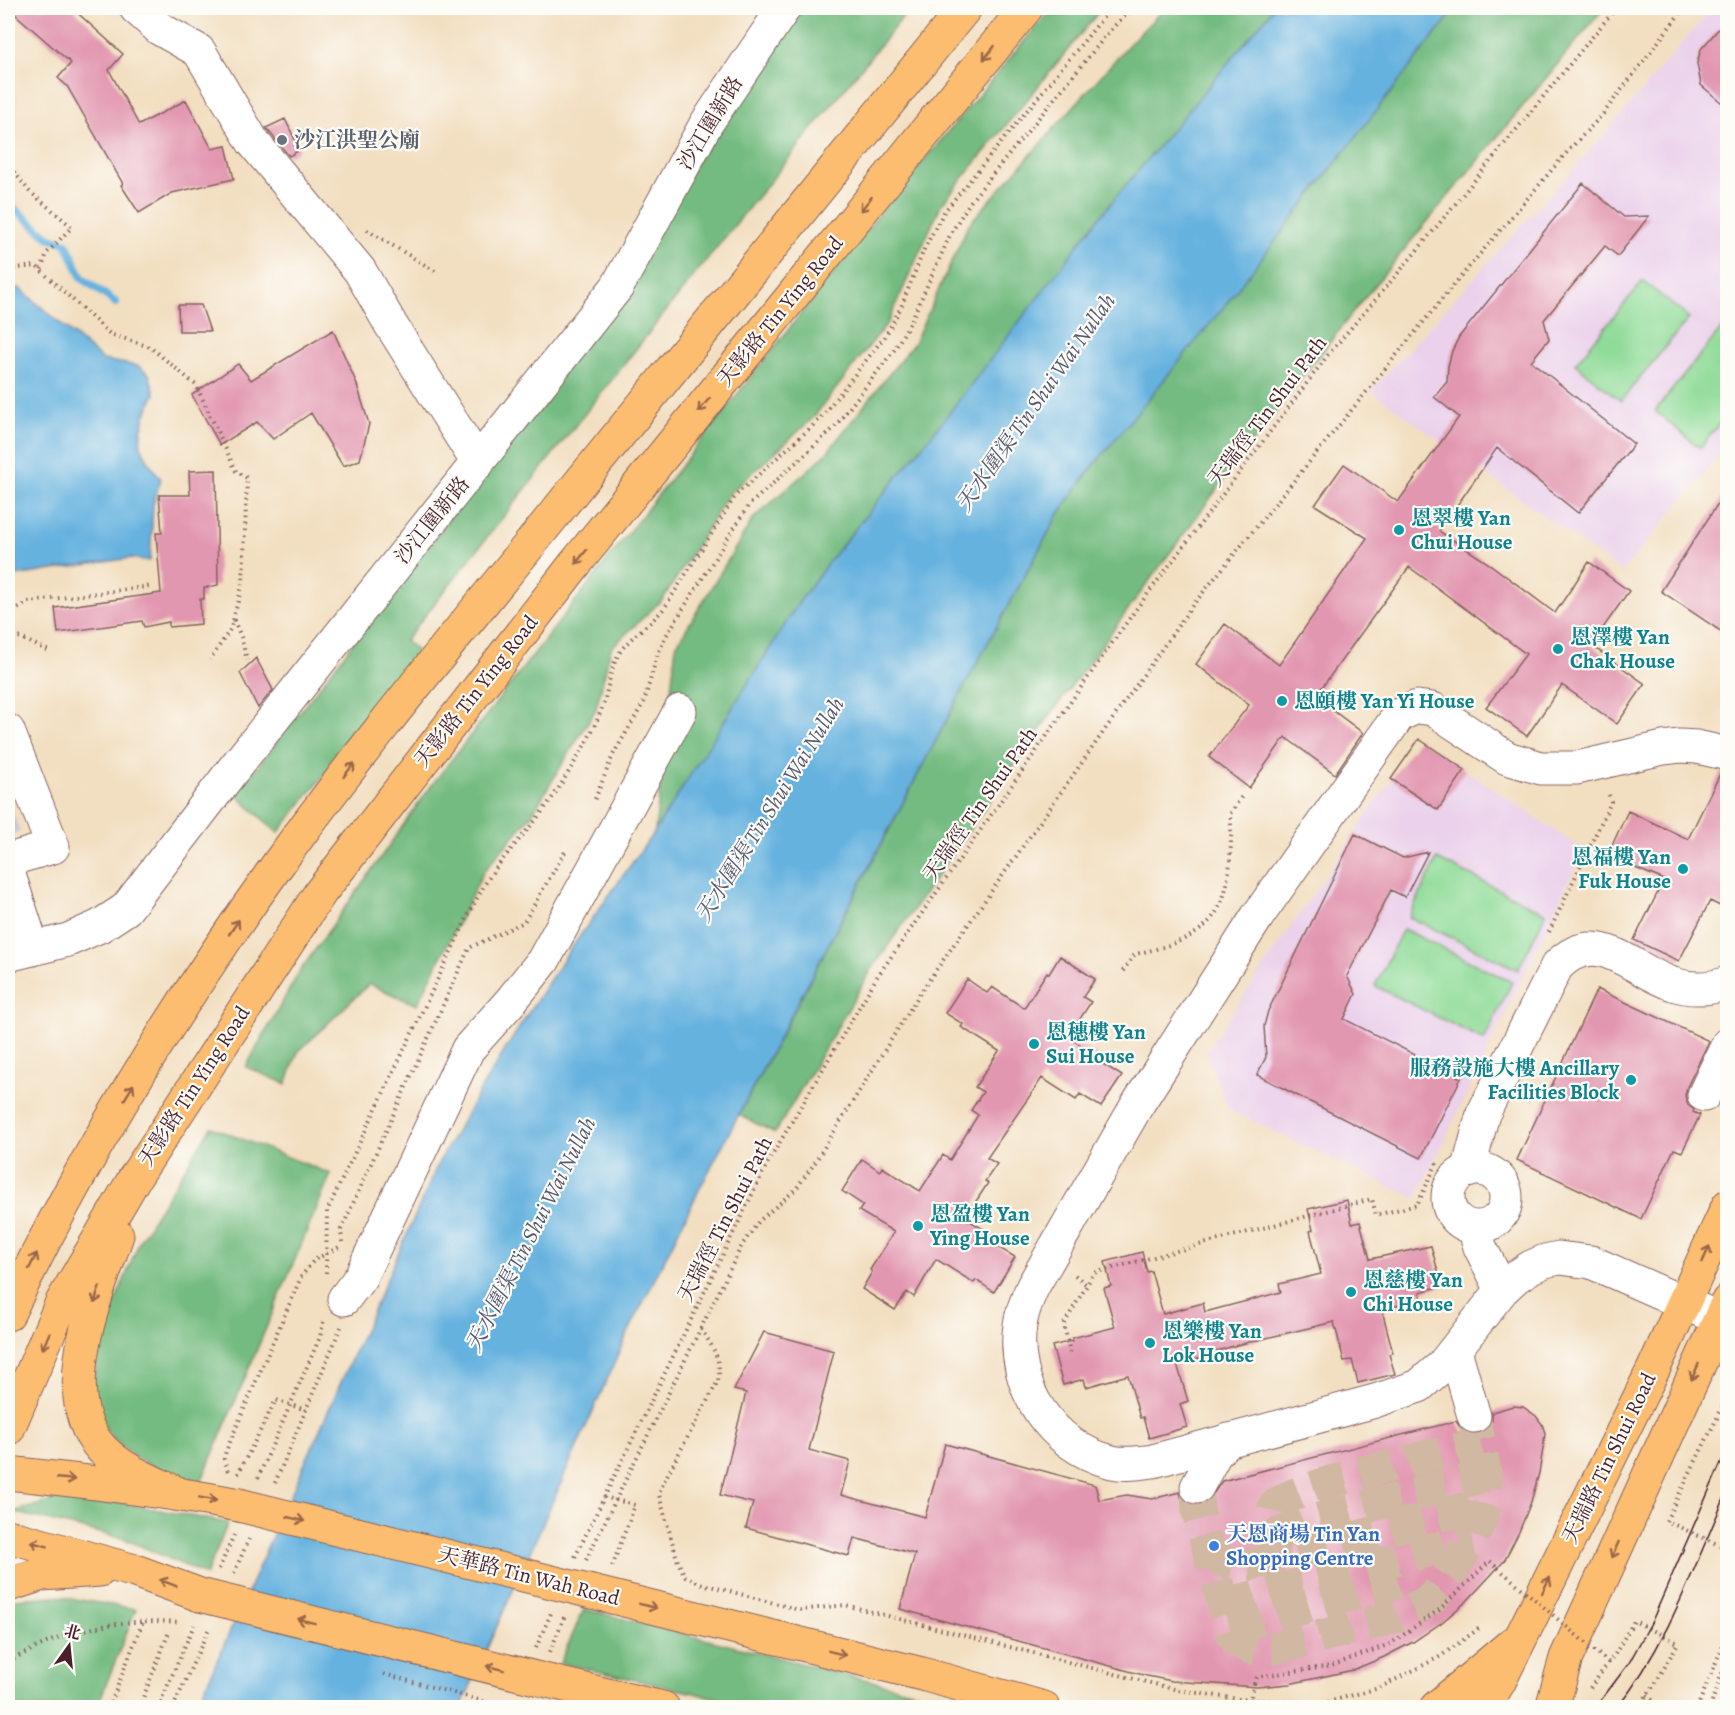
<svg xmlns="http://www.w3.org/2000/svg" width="1735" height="1715" font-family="Alegreya,'Noto Serif SC',serif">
<rect width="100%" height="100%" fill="#fdfcf7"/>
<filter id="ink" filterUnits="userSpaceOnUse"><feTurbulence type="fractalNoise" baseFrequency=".0167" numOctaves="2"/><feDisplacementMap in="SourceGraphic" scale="12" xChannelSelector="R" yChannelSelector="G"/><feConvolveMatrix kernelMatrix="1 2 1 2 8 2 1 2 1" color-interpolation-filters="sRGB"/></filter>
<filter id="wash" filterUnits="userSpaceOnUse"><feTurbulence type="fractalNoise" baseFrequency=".008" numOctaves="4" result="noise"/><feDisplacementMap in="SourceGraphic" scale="24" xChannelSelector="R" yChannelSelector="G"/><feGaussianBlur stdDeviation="1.35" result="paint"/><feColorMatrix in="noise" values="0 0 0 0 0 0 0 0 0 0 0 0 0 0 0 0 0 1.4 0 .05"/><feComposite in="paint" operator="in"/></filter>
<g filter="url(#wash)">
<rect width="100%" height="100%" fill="#f2dec0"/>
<!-- built -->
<path fill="#ebd1eb" d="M1712 8H1727V446L1622 572 1371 391 1599 141Z
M1419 739 1584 850 1416 1199 1228 1109 1206 1052Z"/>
<!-- industrial -->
<path fill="#cbbfd5" d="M8 803 20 831 8 836Z"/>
<!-- green -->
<path fill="#8fdb98" stroke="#6c7d62" stroke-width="1.5" d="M1643 281 1689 318 1621 401 1575 364Z
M1722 328 1727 332V414L1700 448 1655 411Z
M1437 859 1546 913 1518 970 1409 917Z
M1403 929 1512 982 1484 1040 1375 986Z"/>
<!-- forest -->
<path fill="#73bb80" stroke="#5e6d56" stroke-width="1.5" d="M804 8H910L701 267 405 641 421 654 278 833 236 795 485 472 717 132Z
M1052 8H1102L941 205 888 322 813 418 729 494 663 599 611 648 596 709 530 817 484 871 417 1005 369 984 298 1052 286 1084 246 1067 298 974 431 786 658 495 888 203Z
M1165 8H1274L1203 93 717 735 655 831 676 646 753 519 825 455 914 343 969 224 1132 41Z
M1456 8H1604L1365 297 1240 458 1051 714 871 970 775 1133 739 1115 965 685 1058 515 1090 470Z
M211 1127 331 1174 201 1482 167 1474 138 1459 112 1437 93 1412 92 1384 106 1325 140 1240Z
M63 1498 123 1503 228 1523 206 1575 125 1539 13 1512Z
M56 1596 136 1609 97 1707 8 1708V1602L15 1599Z
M584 1609 975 1707H756L560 1663Z"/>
<!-- water -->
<path fill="#66b2df" stroke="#586885" stroke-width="1.5" d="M1274 8H1456L1219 313 1090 470 1058 515 965 685 700 1188 625 1339 461 1707 196 1708 439 1162 481 1089 527 1015 565 957 655 831 799 602 830 560 946 417 1101 215Z
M18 287 103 360 138 366 149 374 155 394C148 406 138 433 141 445 145 458 153 469 161 479L153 504 150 561 130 558 8 577V294Z"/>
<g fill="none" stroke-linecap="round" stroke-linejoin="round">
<!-- stream -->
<path stroke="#66b2df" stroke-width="8" d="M8 203 48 237 66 243 82 278 116 303"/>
</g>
<g id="blocks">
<!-- building -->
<path fill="#e297b0" d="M8 8H72L123 54 109 70 139 125 186 100 212 149 226 146 234 179 172 193 139 213 121 185 123 184 67 86 58 78 71 63Z
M1728 18V108L1701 85 1697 63 1701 49Z
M285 119 300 150 289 156 266 128Z
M1583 183 1624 217 1649 216 1618 256 1605 246 1544 320 1549 339 1531 361 1634 444 1578 513 1497 448 1439 531 1491 565 1555 613 1589 562 1629 591 1591 645 1645 684 1617 724 1562 685 1527 736 1486 707 1526 654 1409 567 1315 697 1363 733 1335 774 1285 737 1249 788 1209 757 1249 705 1196 664 1225 624 1279 665 1367 538 1315 505 1344 464 1398 502 1459 417 1434 397 1447 382 1448 366 1452 351 1459 337Z
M178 305H201L210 331H179Z
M333 330 356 382 369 424 360 460 343 466 311 413 273 439 257 422 220 445 192 395 238 364 251 380Z
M216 470 218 585 204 588V599H200L201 624 169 627V622L144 627 142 621 58 633 55 608 161 593 156 533H162L159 495H190L189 471Z
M1728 488V636L1661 591Z
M256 658 273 690 258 708 240 673Z
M1419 739 1465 770 1438 810 1391 779Z
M1721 772H1728V910L1710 901 1679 961 1634 940 1664 880 1607 856 1628 811 1688 839Z
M1355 834 1403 858 1428 852 1405 897 1391 890 1347 976 1356 994 1344 1019 1461 1078 1421 1158 1257 1075 1266 1057 1264 1026 1268 1011Z
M1060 956 1095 979 1083 997 1091 1002 1068 1037 1105 1061 1103 1064 1122 1076 1101 1107 1080 1094 1076 1100 1042 1078 987 1158 997 1164 985 1181 988 1183 965 1218 998 1238 994 1245 1015 1257 994 1292 976 1280 974 1283 936 1259 914 1297 907 1292 895 1310 862 1289 872 1272 870 1270 894 1232 859 1211 863 1205 842 1191 862 1159 880 1171 882 1167 920 1191 943 1155 950 1160 978 1115 971 1110 983 1092 975 1087 999 1051 961 1027 963 1024 945 1013 967 979 987 993 992 987 1024 1008 1047 972 1049 974Z
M1597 989 1709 1041 1687 1087 1685 1096 1688 1105 1694 1110 1693 1112 1700 1115 1682 1152 1674 1149 1641 1219 1517 1160Z
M1347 1200 1352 1224 1360 1222 1370 1259 1431 1246 1442 1286 1420 1292 1422 1299 1382 1310 1393 1353 1389 1354 1395 1374 1358 1383 1352 1360 1344 1361 1334 1322 1237 1345 1217 1351 1218 1354 1177 1364 1188 1401 1180 1404 1187 1427 1149 1438 1143 1417 1140 1418 1128 1375 1086 1387 1084 1379 1063 1385 1052 1346 1072 1341V1338L1115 1327 1104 1288 1111 1286 1105 1262 1142 1252 1147 1272 1151 1271 1163 1314 1203 1303 1205 1312 1281 1292 1279 1284 1321 1274 1310 1231 1313 1230 1308 1209Z
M764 1332 834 1351 809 1450 850 1461 841 1495 925 1517 945 1444 1095 1485 1099 1500 1127 1495 1152 1499 1180 1492 1181 1497 1188 1503 1197 1506 1207 1503 1222 1481 1456 1421 1461 1429 1469 1434H1480L1488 1429 1492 1421V1412L1513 1406 1523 1407 1536 1416 1542 1424 1545 1433 1544 1443 1539 1473 1531 1502 1519 1532 1504 1561 1467 1601 1441 1623 1413 1642 1384 1657 1353 1670 1289 1684 1257 1687 1172 1681 1147 1676 900 1609 915 1554 854 1538 849 1556 746 1528 753 1503 720 1495 746 1393 734 1390Z"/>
</g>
</g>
<g filter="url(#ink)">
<use href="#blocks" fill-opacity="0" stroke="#85625f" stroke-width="1.5"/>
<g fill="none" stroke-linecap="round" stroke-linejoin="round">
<!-- minor-tunnel -->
<path stroke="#d0b8a2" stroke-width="33" stroke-dasharray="33 16" stroke-linecap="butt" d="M1197 1487 1198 1511 1232 1634C1244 1650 1258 1651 1276 1648L1391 1618 1423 1604 1433 1597 1444 1583 1472 1539 1480 1522 1485 1504 1486 1476 1474 1416
M1273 1536 1311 1521 1486 1476
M1207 1545C1218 1562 1230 1566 1249 1565L1485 1504
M1274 1560C1274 1546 1268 1516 1275 1506 1290 1486 1448 1452 1481 1444
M1223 1605 1472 1539
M1230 1628 1398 1582"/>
<defs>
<path id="minor" d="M136 8 160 29 199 51 253 142 360 271 391 325 478 463
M8 731 53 847 8 860
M8 872 33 949
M8 955 68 940 100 926 126 909 232 771 617 287 706 124 784 8
M1704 1095 1728 1044
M1448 1198a29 29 0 1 1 58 0a29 29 0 1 1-58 0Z
M1468 1171 1483 1114 1557 966C1598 924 1633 972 1673 984 1691 990 1710 989 1728 983
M1474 1227 1480 1247 1502 1290
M344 1299 360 1278 468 1049 510 1002 543 961 680 711
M1720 1319 1591 1262 1559 1258 1545 1261 1531 1267 1516 1277 1502 1290 1442 1366 1419 1386 1375 1401 1153 1461C1139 1463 1125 1465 1112 1462 1051 1447 1011 1386 1020 1325 1022 1311 1027 1299 1033 1286L1136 1107 1257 917 1399 715 1417 707 1433 709 1507 758 1541 768H1577L1663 748 1680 746 1697 747 1728 754
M1455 1350 1474 1416
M1197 1487 1215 1454 1228 1440"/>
<path id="major" d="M117 1235C97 1295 52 1395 102 1449 122 1470 151 1481 177 1493
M8 1314C82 1158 175 1008 276 867 360 750 453 639 544 527 684 354 824 181 965 8
M8 1429 62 1302 134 1179 320 893 575 564 1026 8
M8 1473C85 1481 162 1490 239 1505
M8 1536 135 1571 200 1595
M8 1585 42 1574 100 1570
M592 1592 922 1674 1044 1708
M552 1682 663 1708
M1436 1708 1512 1644
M1483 1708 1499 1682 1653 1370 1728 1206
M1552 1708 1566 1658 1728 1301"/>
</defs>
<!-- minor casing -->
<use href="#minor" stroke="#85625f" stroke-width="35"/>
<!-- major casing -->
<use href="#major" stroke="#85625f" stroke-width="35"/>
<!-- path -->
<path stroke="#85625f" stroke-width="4" stroke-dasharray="1.5 4.5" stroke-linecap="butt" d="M14 172 29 191 72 227 47 253 41 270
M367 230 435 271
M8 269 36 266 110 334 150 347 196 385 236 471 247 478 243 582 231 628 210 660
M8 615 28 602 153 586
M234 620 241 637 247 660
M8 632 49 651
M595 799 613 755 644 702 657 656 666 636 748 506 833 429 895 349 912 319 951 233 970 202 1113 27 1134 8
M1549 932 1611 802 1608 792
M1123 971 1135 954C1195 941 1226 926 1230 860 1231 844 1232 830 1230 814L1242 796
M342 1242 341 1230 469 948 524 922 566 850
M326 1273 327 1211 466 920C474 904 482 887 493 872 514 844 539 819 558 789 573 765 590 739 600 713 609 693 608 671 620 652 632 634 652 624 665 607L736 495 819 420 886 335 901 307 925 247 944 212 1111 8
M1075 1275 1087 1285
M701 1329C713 1347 722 1360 718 1381L664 1481 659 1495 678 1562 685 1576 699 1583 800 1610 845 1605 1178 1690 1237 1699 1324 1703 1379 1688 1441 1656 1481 1627
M1070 1353 1064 1324 1094 1273 1372 1199 1376 1215 1417 1205 1437 1163
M1728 1396 1666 1521 1728 1549
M228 1471 224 1459 226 1451 301 1277 314 1260 341 1246
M238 1474 276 1400 306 1410
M258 1478 320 1337 324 1319
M275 1483 341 1327
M604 1497 635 1505 612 1567
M575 1557 767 1164 877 977 1134 612 1328 355 1410 259 1616 8
M586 1560 742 1245 759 1221 796 1189 814 1164 922 990 1192 606 1451 288 1568 151 1603 114 1684 8
M219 1569 234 1535
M234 1573 249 1539
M536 1648 552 1611
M550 1652 565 1615
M8 1661C26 1653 44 1643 63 1636 101 1624 141 1619 180 1622
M1254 1684 1257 1677 1331 1666 1390 1644 1439 1610 1490 1561 1498 1568
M1590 1688 1615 1654 1634 1621 1678 1643 1657 1681 1638 1708
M1647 1695 1661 1708
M109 1708 143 1621
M139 1708 169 1632
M158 1708 194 1625
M173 1708 210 1626
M1697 1708 1728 1633
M1710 1708 1728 1656"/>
<!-- minor -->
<use href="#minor" stroke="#fff" stroke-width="33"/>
<!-- major -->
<use href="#major" stroke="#fcbd6f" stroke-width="33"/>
<!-- tram -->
<path stroke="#4a1f2b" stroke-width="1.5" d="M1595 1708 1629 1663 1652 1621 1728 1447
M1617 1708C1668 1644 1695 1564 1728 1490"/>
<defs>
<path id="major-bridge" d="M239 1505 592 1592
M200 1595 552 1682"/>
</defs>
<!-- major-bridge casing -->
<use href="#major-bridge" stroke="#85625f" stroke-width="35" stroke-linecap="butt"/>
<!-- path-bridge -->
<path stroke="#85625f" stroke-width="4" stroke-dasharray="1.5 4.5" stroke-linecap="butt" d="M1498 1568 1609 1663
M384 1674 508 1708
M1248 1708 1254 1684"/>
<!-- major-bridge -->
<use href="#major-bridge" stroke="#fcbd6f" stroke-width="33"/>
</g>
<!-- one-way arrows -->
<defs><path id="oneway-shaft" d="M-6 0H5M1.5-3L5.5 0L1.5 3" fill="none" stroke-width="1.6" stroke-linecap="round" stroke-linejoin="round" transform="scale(1.5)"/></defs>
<g stroke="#9a664a">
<use href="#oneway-shaft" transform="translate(989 53) rotate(129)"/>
<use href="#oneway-shaft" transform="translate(866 204) rotate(129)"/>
<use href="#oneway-shaft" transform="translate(704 405) rotate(129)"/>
<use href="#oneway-shaft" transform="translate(581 557) rotate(129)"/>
<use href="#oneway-shaft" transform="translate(349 770) rotate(-52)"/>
<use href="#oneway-shaft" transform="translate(234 927) rotate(-56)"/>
<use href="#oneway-shaft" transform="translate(129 1092) rotate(-59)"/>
<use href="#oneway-shaft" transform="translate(1706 1254) rotate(-66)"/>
<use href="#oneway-shaft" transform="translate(33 1261) rotate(-64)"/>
<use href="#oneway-shaft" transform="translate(97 1295) rotate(108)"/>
<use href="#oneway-shaft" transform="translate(46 1341) rotate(113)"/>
<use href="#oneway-shaft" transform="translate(1695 1372) rotate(114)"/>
<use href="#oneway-shaft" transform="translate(66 1479) rotate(5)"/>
<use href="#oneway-shaft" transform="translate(208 1499) rotate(10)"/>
<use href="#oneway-shaft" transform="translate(296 1519) rotate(14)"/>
<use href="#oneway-shaft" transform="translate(39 1544) rotate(-165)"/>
<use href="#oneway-shaft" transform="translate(1615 1550) rotate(114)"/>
<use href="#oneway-shaft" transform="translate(168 1583) rotate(-160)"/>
<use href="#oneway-shaft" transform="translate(1546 1585) rotate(-64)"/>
<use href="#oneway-shaft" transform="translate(648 1606) rotate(14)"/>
<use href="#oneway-shaft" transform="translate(306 1621) rotate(-166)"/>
<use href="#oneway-shaft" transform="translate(837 1653) rotate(14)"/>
<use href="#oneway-shaft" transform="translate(495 1668) rotate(-166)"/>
</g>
</g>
<!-- markers -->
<circle fill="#6b7280" stroke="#fdfcf7" stroke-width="2" cx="282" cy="140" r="6"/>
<g fill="#0f9aa8" stroke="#fdfcf7" stroke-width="2">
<circle cx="1399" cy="530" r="6"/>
<circle cx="1558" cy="649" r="6"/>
<circle cx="1282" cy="701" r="6"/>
<circle cx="1683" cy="869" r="6"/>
<circle cx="1034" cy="1044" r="6"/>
<circle cx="1631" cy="1080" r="6"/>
<circle cx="918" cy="1226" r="6"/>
<circle cx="1351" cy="1292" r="6"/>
<circle cx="1150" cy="1343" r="6"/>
</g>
<circle fill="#3f7fe0" stroke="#fdfcf7" stroke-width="2" cx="1214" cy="1546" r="6"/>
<g text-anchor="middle" stroke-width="4.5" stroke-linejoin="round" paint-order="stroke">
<!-- street labels -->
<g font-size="21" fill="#4a1f2b" stroke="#fdfcf7">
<text transform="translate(710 123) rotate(-59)" y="7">沙江圍新路</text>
<text transform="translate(780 311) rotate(-51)" y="7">天影路 Tin Ying Road</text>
<text transform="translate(1267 411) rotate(-53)" y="7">天瑞徑 Tin Shui Path</text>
<text transform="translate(432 520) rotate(-51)" y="7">沙江圍新路</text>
<text transform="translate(476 691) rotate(-52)" y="7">天影路 Tin Ying Road</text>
<text transform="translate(980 804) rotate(-55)" y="7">天瑞徑 Tin Shui Path</text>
<text transform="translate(194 1086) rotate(-57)" y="7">天影路 Tin Ying Road</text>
<text transform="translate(725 1219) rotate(-63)" y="7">天瑞徑 Tin Shui Path</text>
<text transform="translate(1609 1458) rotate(-64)" y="7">天瑞路 Tin Shui Road</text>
<text transform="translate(529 1576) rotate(14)" y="7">天華路 Tin Wah Road</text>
</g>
<!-- worship labels -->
<g font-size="21" font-weight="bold" fill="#5b616d" stroke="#fdfcf7" text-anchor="start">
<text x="294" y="147">沙江洪聖公廟</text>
</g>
<!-- culture labels -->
<g font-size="21" font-weight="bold" fill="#0d838f" stroke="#fdfcf7" text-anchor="start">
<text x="1411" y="525">恩翠樓 Yan<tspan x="1411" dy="24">Chui House</tspan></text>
<text x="1570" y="644">恩澤樓 Yan<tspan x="1570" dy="24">Chak House</tspan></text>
<text x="1294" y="708">恩頤樓 Yan Yi House</text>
<text x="1671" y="864" text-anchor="end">恩福樓 Yan<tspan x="1671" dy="24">Fuk House</tspan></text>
<text x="1046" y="1039">恩穗樓 Yan<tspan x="1046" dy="24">Sui House</tspan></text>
<text x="1619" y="1075" text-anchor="end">服務設施大樓 Ancillary<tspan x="1619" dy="24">Facilities Block</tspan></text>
<text x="930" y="1221">恩盈樓 Yan<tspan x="930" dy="24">Ying House</tspan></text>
<text x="1363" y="1287">恩慈樓 Yan<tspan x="1363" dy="24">Chi House</tspan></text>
<text x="1162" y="1338">恩樂樓 Yan<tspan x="1162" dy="24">Lok House</tspan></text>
</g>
<!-- shop labels -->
<g font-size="21" font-weight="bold" fill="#366cbe" stroke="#fdfcf7" text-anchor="start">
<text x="1226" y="1541">天恩商場 Tin Yan<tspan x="1226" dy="24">Shopping Centre</tspan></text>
</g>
<!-- water labels -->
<g font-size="22" font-style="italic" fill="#555a73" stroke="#fdfcf7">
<text transform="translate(1035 402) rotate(-55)" y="8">天水圍渠 Tin Shui Wai Nullah</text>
<text transform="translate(769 809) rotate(-58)" y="8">天水圍渠 Tin Shui Wai Nullah</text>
<text transform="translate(530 1234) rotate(-63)" y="8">天水圍渠 Tin Shui Wai Nullah</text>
</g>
</g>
<!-- margin -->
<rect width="1735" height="1715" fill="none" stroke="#fdfcf7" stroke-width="30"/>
<!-- north arrow -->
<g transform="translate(69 1646) rotate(15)" stroke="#fdfcf7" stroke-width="4.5" paint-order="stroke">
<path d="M0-4.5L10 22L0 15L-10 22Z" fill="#4a1f2b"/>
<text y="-9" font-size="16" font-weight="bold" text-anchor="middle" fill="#4a1f2b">北</text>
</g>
</svg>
